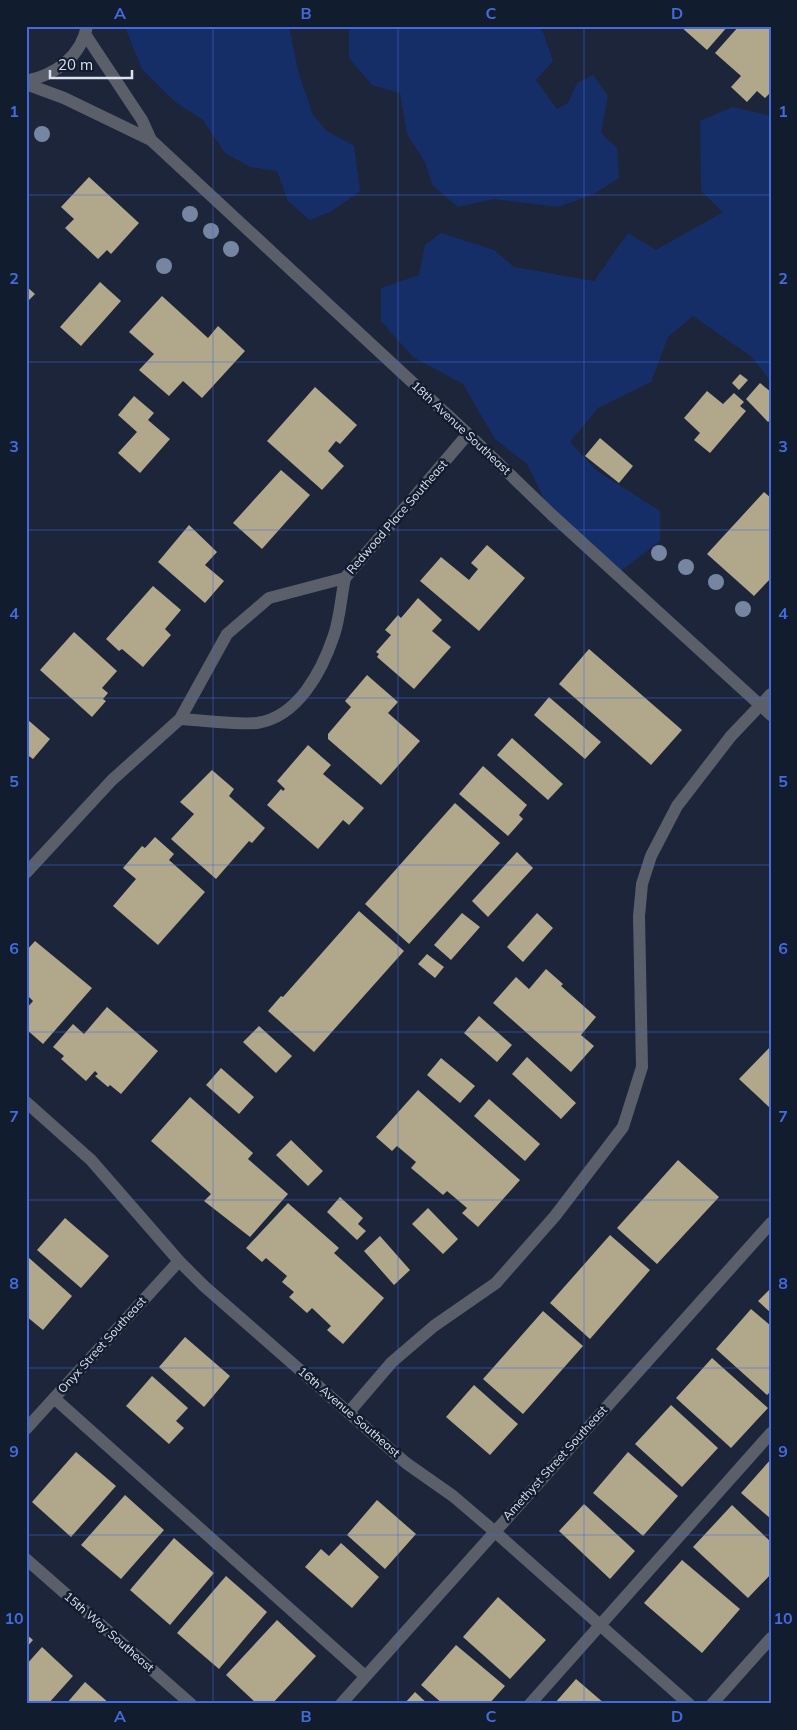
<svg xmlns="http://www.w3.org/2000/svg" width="797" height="1730" font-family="Mulish,sans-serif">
<rect width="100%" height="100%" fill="#1c2539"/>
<!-- green -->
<path fill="#162e68" d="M289 26 298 71 313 115 327 131 354 146 360 191 332 211 310 220 288 201 277 171 250 167 225 153 203 120 174 101 142 69 125 27Z
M349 26H538L543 32 553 61 536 80 557 109 568 103 577 83 593 75 608 96 601 133 617 148 619 178 594 194 558 207 494 199 458 207 433 186 425 162 407 134 400 93 372 85 349 58Z
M733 107 771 116V382L752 357 693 316 668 337 651 382 598 408 570 442 597 471 660 511V541L618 573 552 515 527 464 495 439 463 384 413 357 381 321V288L419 275 425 245 441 233 494 250 514 267 594 281 628 233 656 250 723 212 701 191 700 121Z"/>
<!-- building -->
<path fill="#b1a88c" d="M680 26H728L707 50Z
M739 26H771V92L765 98 757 91 747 102 731 87 741 76 715 53Z
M89 177 139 223 111 254 107 250 98 259 65 228 74 219 61 207Z
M100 282 121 301 81 346 60 327Z
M26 286 35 294 26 303Z
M162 296 208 338 218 326 245 351 202 398 183 381 169 396 139 370 154 354 129 332Z
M740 374 748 380 739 390 732 383Z
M760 383 771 392V419L768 422 746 399Z
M315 387 357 425 340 444 336 441 328 451 344 466 322 490 267 441Z
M707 391 723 404 734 393 744 402 740 406 746 411 710 453 694 440 700 433 684 418Z
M134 396 154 413 148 420 170 439 140 473 118 453 137 432 118 415Z
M600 438 633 466 619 483 585 456Z
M281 470 310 495 262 549 233 523Z
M764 492 771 498V578L754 596 707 554Z
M189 525 217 552 205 565 224 581 205 603 158 562Z
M487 545 525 578 479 631 420 581 441 557 469 580 478 569 471 563Z
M153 586 181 610 165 629 171 635 143 667 122 649 119 651 106 639Z
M418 598 442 620 432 631 451 647 414 689 377 657 379 654 376 652 391 635 385 630 398 615 401 618Z
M74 632 117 671 102 688 108 693 103 699 106 701 92 717 40 670Z
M589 649 682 730 651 765 559 684Z
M367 675 398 702 388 713 420 741 381 785 328 739V734L351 707 345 701Z
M549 697 601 742 585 759 534 715Z
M28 720 50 739 33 759 26 754Z
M512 738 563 784 548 800 497 755Z
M308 745 331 765 323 774 364 808 349 825 343 820 318 849 267 805 281 789 283 791 285 789 277 781Z
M483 766 527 805 519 815 523 819 508 836 459 794Z
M212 770 234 789 229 796 265 828 252 843 249 841 216 879 171 839 194 814 180 802Z
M455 803 500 843 409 944 365 904Z
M155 837 174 854 169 860 205 892 158 945 113 906 136 879 123 868 142 846 145 848Z
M517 852 533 868 488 917 472 901Z
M359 911 404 951 314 1052 268 1011 281 996 283 997Z
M462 913 480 927 451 960 434 945Z
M537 913 553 928 523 962 507 947Z
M35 941 92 988 43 1044 26 1029V1009L33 1001 27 995 26 997V951Z
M427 954 444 967 435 978 418 964Z
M546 969 563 984 561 986 596 1017 581 1035 594 1046 571 1072 493 1003 516 977 529 989Z
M107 1007 158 1051 121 1094 110 1085 108 1087 95 1076 98 1074 95 1071 86 1081 61 1059 64 1056 53 1047 73 1024 84 1034Z
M479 1016 512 1045 497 1062 464 1033Z
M259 1026 292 1056 276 1073 243 1042Z
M771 1046V1105L769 1107 739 1079Z
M527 1057 576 1103 561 1119 512 1074Z
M441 1058 475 1086 460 1103 427 1075Z
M221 1068 254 1097 239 1114 206 1085Z
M418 1090 520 1180 478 1227 462 1213 467 1208 447 1191 443 1195 411 1168 416 1162 397 1146 392 1151 376 1137Z
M190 1097 253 1153 248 1159 288 1194 250 1237 204 1201 211 1194 151 1141Z
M489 1099 540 1144 525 1161 474 1116Z
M291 1140 323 1171 308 1186 276 1155Z
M678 1160 719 1197 657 1264 617 1228Z
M340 1197 363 1218 358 1224 366 1231 357 1240 327 1212Z
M288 1203 339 1248 334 1253 384 1298 343 1344 327 1330 331 1326 312 1308 307 1313 289 1297 294 1292 282 1282 287 1276 266 1258 262 1262 246 1248Z
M428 1208 458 1239 443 1254 412 1224Z
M65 1218 109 1256 81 1288 37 1250Z
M610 1235 650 1270 590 1339 550 1303Z
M380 1236 410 1270 394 1285 364 1251Z
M28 1257 72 1296 43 1330 26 1316V1260Z
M771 1288V1313L758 1301Z
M751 1309 771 1326V1391L767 1395 716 1349Z
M543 1311 583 1346 523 1414 483 1379Z
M185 1337 230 1376 204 1407 159 1367Z
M712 1358 768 1408 731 1448 676 1398Z
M152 1376 188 1408 176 1421 184 1428 169 1444 126 1406Z
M474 1385 518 1424 490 1455 446 1417Z
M671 1405 718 1448 682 1487 635 1444Z
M76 1452 116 1486 71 1537 32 1502Z
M628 1452 678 1496 643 1536 593 1493Z
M771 1459V1519L741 1493Z
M125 1495 164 1530 121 1579 81 1545Z
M377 1500 416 1534 385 1569 347 1535Z
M584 1504 635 1551 610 1579 559 1531Z
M732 1505 771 1542V1574L748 1598 693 1547Z
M174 1538 214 1573 170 1625 130 1590Z
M341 1543 379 1577 352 1608 305 1567 321 1549 329 1556Z
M682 1560 740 1609 702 1653 644 1603Z
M226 1576 267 1612 219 1669 177 1633Z
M498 1597 546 1640 510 1679 463 1637Z
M277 1620 316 1656 272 1704H257L226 1675Z
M26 1634 33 1640 26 1648Z
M456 1645 505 1686 489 1704H443L421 1685Z
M42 1647 73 1676 48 1704H28L26 1665Z
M576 1679 605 1704H554Z
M85 1682 110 1704H66Z
M415 1692 428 1704H404Z"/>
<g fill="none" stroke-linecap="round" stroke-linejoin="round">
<!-- minor -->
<path stroke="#5a5f6a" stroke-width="12" d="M85 34 142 120 151 140
M26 81C55 75 81 57 87 26
M26 84 64 98 151 140 468 434 552 515 771 715
M180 719C202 720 236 725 257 723 298 717 322 671 334 635 340 617 341 597 345 578
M26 873 112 780 180 719 227 634 269 598 345 578 468 434
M26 1102 91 1160 179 1261 204 1286 406 1463 453 1496 494 1531 689 1704
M54 1398 365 1676
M349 1412 392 1362 434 1326 496 1283 555 1216 623 1127 642 1067 639 916 642 884 651 856 677 806 731 736 771 694
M26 1429 179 1261
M26 1559 191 1704
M341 1704 771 1223
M530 1704 771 1433
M712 1704 771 1638"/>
</g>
<!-- trees -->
<g fill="#7685a2">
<circle cx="42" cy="134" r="8"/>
<circle cx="190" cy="214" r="8"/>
<circle cx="211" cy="231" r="8"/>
<circle cx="231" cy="249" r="8"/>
<circle cx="164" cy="266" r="8"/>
<circle cx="659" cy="553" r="8"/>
<circle cx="686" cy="567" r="8"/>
<circle cx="716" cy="582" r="8"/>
<circle cx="743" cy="609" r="8"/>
</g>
<!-- grid -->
<path fill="none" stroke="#436bdd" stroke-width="1" stroke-opacity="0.55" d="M213 26V1704M398 26V1704M584 26V1704M26 195H771M26 362H771M26 530H771M26 698H771M26 865H771M26 1032H771M26 1200H771M26 1368H771M26 1535H771"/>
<g text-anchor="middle" stroke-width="5" stroke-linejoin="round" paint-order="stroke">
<!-- street labels -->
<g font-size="12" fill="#dae1ef" stroke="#121c2f">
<text transform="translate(461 428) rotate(43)" y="4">18th Avenue Southeast</text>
<text transform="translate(397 517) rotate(-49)" y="4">Redwood Place Southeast</text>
<text transform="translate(102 1345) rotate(-48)" y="4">Onyx Street Southeast</text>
<text transform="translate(349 1412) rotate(41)" y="4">16th Avenue Southeast</text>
<text transform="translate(555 1463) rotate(-48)" y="4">Amethyst Street Southeast</text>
<text transform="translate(109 1632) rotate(41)" y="4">15th Way Southeast</text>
</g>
</g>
<!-- border -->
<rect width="797" height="1730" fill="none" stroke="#121c2f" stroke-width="55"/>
<!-- scale -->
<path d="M50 70v8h82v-8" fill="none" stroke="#dae1ef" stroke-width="2.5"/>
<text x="58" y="70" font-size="15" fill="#dae1ef" stroke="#121c2f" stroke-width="4" paint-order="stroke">20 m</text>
<rect x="28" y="28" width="742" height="1674" fill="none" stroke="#436bdd" stroke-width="2"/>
<g font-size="16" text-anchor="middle" font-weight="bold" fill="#436bdd">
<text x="120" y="19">A</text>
<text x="306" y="19">B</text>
<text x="491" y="19">C</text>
<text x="677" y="19">D</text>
<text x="14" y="117">1</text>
<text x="783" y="117">1</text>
<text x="14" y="284">2</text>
<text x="783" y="284">2</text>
<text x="14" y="452">3</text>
<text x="783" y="452">3</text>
<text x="14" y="619">4</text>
<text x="783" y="619">4</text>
<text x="14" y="787">5</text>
<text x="783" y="787">5</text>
<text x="14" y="954">6</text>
<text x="783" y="954">6</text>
<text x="14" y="1122">7</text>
<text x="783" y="1122">7</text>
<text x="14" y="1289">8</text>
<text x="783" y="1289">8</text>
<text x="14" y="1457">9</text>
<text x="783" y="1457">9</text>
<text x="14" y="1624">10</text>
<text x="783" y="1624">10</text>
<text x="120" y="1722">A</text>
<text x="306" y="1722">B</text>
<text x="491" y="1722">C</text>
<text x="677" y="1722">D</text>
</g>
</svg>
